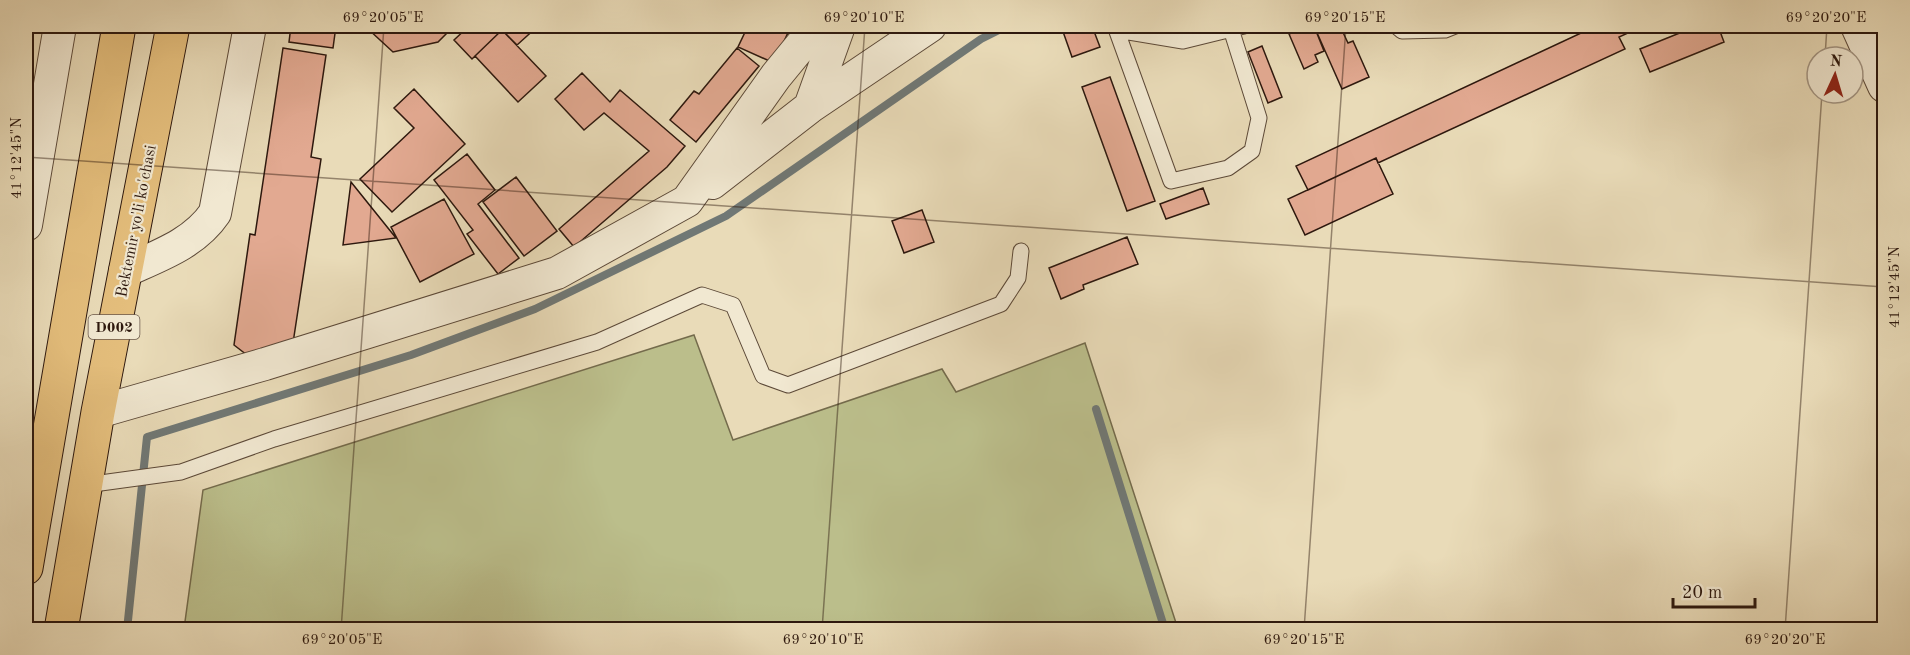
<svg xmlns="http://www.w3.org/2000/svg" width="1910" height="655" font-family="'Old Standard TT',serif">
<rect width="100%" height="100%" fill="#e9dbb8"/>
<filter id="stains"><feTurbulence type="fractalNoise" baseFrequency=".00333" numOctaves="4"/><feColorMatrix values="0 0 0 0 .2 0 0 0 0 .09 0 0 0 0 .02 0 0 0 .5 -.17"/></filter>
<radialGradient id="worn" r=".72"><stop offset=".6" stop-color="#630" stop-opacity="0"/><stop offset="1" stop-color="#630" stop-opacity=".3"/></radialGradient>
<!-- green -->
<path fill="#bbbe8b" stroke="#746b4c" stroke-width="1.5" d="M694 335 733 440 942 369 956 392 1085 343 1178 629H184L203 490Z"/>
<g fill="none" stroke-linecap="round" stroke-linejoin="round">
<!-- stream -->
<path stroke="#707875" stroke-width="8" d="M1096 409 1165 630
M127 630 147 437 411 355 535 309 726 216 981 39 1007 26"/>
</g>
<!-- building -->
<path fill="#e2a991" stroke="#2d180e" stroke-width="1.5" d="M291 26H336L333 48 289 42Z
M369 26H454L438 42 393 52 367 28Z
M469 26H506L472 59 454 40Z
M506 26H538L517 45 502 30Z
M748 26H791L774 63 738 47Z
M1061 26H1092L1100 47 1072 57Z
M1308 26H1314L1324 51 1315 55 1318 62 1304 69 1289 34Z
M1314 26H1340L1348 43 1353 41 1369 77 1342 89Z
M1596 26H1643L1619 37 1625 49 1378 163 1376 158 1308 190 1296 166Z
M1697 26H1718L1724 42 1650 72 1640 49Z
M502 30 546 76 518 102 475 56Z
M1262 46 1282 97 1268 103 1248 52Z
M283 48 326 55 311 157 321 159 293 343 247 355 234 345 250 234 255 235Z
M737 48 759 66 696 142 670 120 694 91 699 94Z
M582 73 610 102 620 90 685 146 667 167 574 247 559 229 649 151 604 113 584 130 555 99Z
M1110 77 1155 201 1127 211 1082 87Z
M414 89 465 144 392 212 360 179 414 128 394 108Z
M467 154 495 190 478 204 519 258 498 274 467 234 473 230 434 180Z
M1376 158 1393 194 1305 235 1288 199Z
M516 177 557 231 524 256 483 202Z
M351 182 396 238 343 245Z
M1203 188 1209 204 1166 219 1160 204Z
M444 199 474 254 420 282 391 227Z
M922 210 934 242 904 253 892 221Z
M1127 237 1138 264 1083 285 1084 289 1061 299 1049 268Z"/>
<g fill="none" stroke-linecap="round" stroke-linejoin="round">
<defs>
<path id="lane" d="M1115 26 1171 181 1228 168 1252 151 1259 118 1231 29
M1396 26 1402 31 1445 30 1455 26
M1117 30 1183 41 1244 26
M86 485 181 472 274 439 597 342 702 295 733 305 763 376 788 385 1001 304 1018 278 1021 251"/>
<path id="street" d="M1857 26 1884 86
M810 107 839 26
M712 183 810 107 930 26
M26 225 60 26
M125 271C158 256 194 244 215 213L250 26
M98 412 265 364 557 273 687 201 776 76 817 26"/>
<path id="highway" d="M26 568 119 26
M61 630 98 412 173 26"/>
</defs>
<!-- lane casing -->
<use href="#lane" stroke="#5c4938" stroke-width="17"/>
<!-- street casing -->
<use href="#street" stroke="#5c4938" stroke-width="34"/>
<!-- highway casing -->
<use href="#highway" stroke="#2d180e" stroke-width="35"/>
<!-- lane -->
<use href="#lane" stroke="#f1e8d1" stroke-width="15"/>
<!-- street -->
<use href="#street" stroke="#f1e8d1" stroke-width="32"/>
<!-- highway -->
<use href="#highway" stroke="#e4be7c" stroke-width="33"/>
</g>
<!-- ticks -->
<path fill="none" stroke="#2d180e" stroke-width="1.5" stroke-opacity="0.45" d="M1825 57 1827 26M26 157 1884 287M341 630 384 26M822 630 865 26M1304 630 1346 26M1785 630 1822 93"/>
<g text-anchor="middle" stroke-width="4.5" stroke-linejoin="round" paint-order="stroke">
<!-- shield labels -->
<rect fill="#f1e8d1" stroke="#685648" stroke-width="1.5" x="88.5" y="315" width="51" height="24" rx="4.5"/>
<g font-size="15" font-weight="bold" fill="#2d180e">
<text x="114" y="332">D002</text>
</g>
<!-- street labels -->
<g font-size="16" fill="#2d180e" stroke="#f1e8d1">
<text transform="translate(135 221) rotate(-79)" y="6">Bektemir yo'li ko'chasi</text>
</g>
</g>
<!-- margin -->
<rect width="1910" height="655" fill="none" stroke="#e9dbb8" stroke-width="66"/>
<!-- north arrow -->
<g transform="translate(1835 75) rotate(4)"><circle r="28" fill="#f1e8d1" stroke="#a39583" stroke-width="1.5"/>
<path d="M0-4.5L10 22L0 15L-10 22Z" fill="#8f2418"/>
<text y="-9" font-size="16" font-weight="bold" text-anchor="middle" fill="#2d180e">N</text>
</g>
<!-- scale -->
<path d="M1673 598v9h82v-9" fill="none" stroke="#2d180e" stroke-width="3"/>
<text x="1682" y="598" font-size="18" fill="#2d180e" stroke="#f1e8d1" stroke-width="4.5" paint-order="stroke">20 m</text>
<rect x="33" y="33" width="1844" height="589" fill="none" stroke="#2d180e" stroke-width="2"/>
<g font-size="15" text-anchor="middle" fill="#2d180e">
<text x="383" y="22">69°20'05"E</text>
<text x="864" y="22">69°20'10"E</text>
<text x="1345" y="22">69°20'15"E</text>
<text x="1826" y="22">69°20'20"E</text>
<text transform="translate(16 158) rotate(-90)" y="5">41°12'45"N</text>
<text transform="translate(1894 287) rotate(-90)" y="5">41°12'45"N</text>
<text x="342" y="644">69°20'05"E</text>
<text x="823" y="644">69°20'10"E</text>
<text x="1304" y="644">69°20'15"E</text>
<text x="1785" y="644">69°20'20"E</text>
</g>
<rect width="100%" height="100%" filter="url(#stains)"/>
<rect width="100%" height="100%" fill="url(#worn)"/>
</svg>
